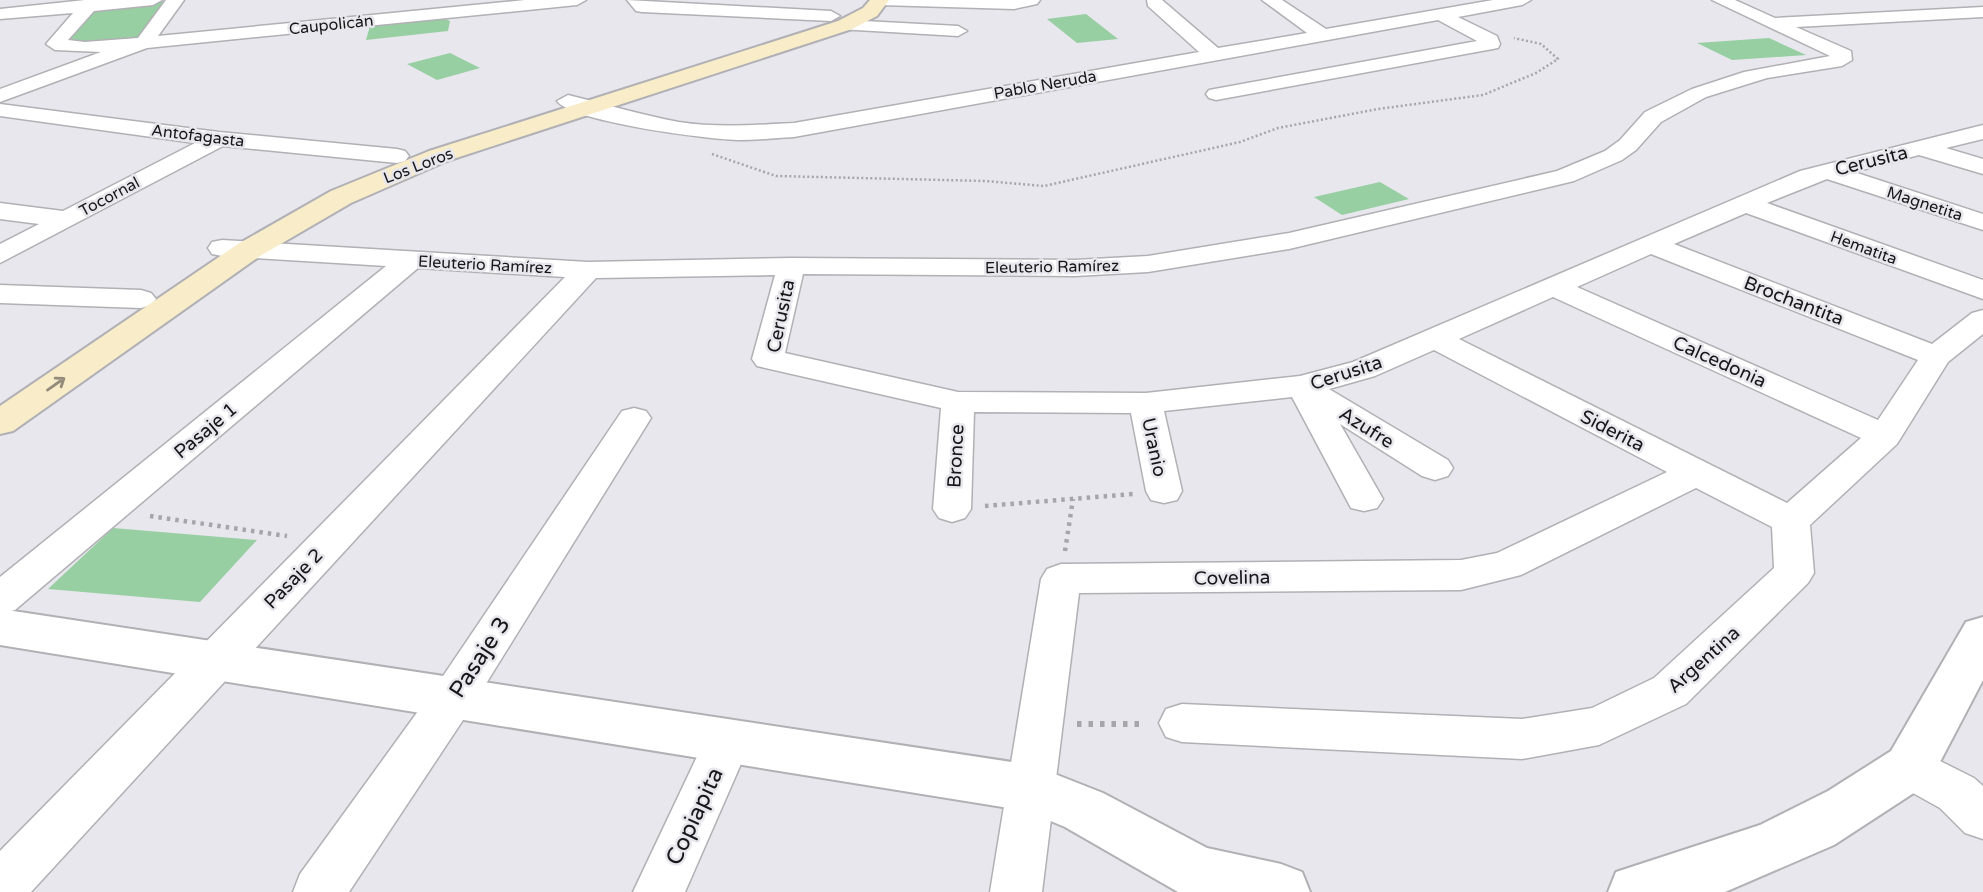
<svg xmlns="http://www.w3.org/2000/svg" width="1983" height="892" font-family="'Varela Round',sans-serif">
<rect width="100%" height="100%" fill="#e7e7ed"/>
<!-- green -->
<path fill="#97cea2" d="M171 1 141 41 88 46 67 42 95 9Z
M1086 14 1118 39 1077 43 1047 19Z
M445 19 450 21 448 31 366 40 370 26Z
M1769 38 1806 55 1732 60 1697 43Z
M450 53 480 68 437 80 407 64Z
M1380 182 1409 199 1342 215 1314 197Z
M113 528 257 540 200 602 48 589Z"/>
<g fill="none" stroke-linecap="round" stroke-linejoin="round">
<defs>
<path id="minor" d="M85 0H162L153 5 94 11 68 40 85 42 138 38 166 0H184L158 36 525 0H586L577 5 147 48 0 102V89L101 52 55 50 46 44 73 13 0 19V9Z
M627 0 831 11 840 16 831 21 642 12 636 11Z
M871 0H1040L1037 4 1014 9 880 5Z
M1147 0H1162L1218 48 1307 33 1262 0H1282L1326 29 1493 0H1531L1522 5 1458 17 1497 36 1500 44 1498 48 1216 100 1209 98 1206 94 1209 90 1477 41 1438 20 794 137C776 138 758 140 740 140 711 140 572 122 557 101L568 95C605 104 641 115 679 122 717 128 756 125 794 123L1199 52 1148 6Z
M1712 0H1735L1775 18 1983 7V17L1796 27 1851 51 1852 60 1842 66 1767 78 1706 97 1661 122 1636 150 1622 160 1574 181 1289 249 1148 272 1075 276 803 274 785 353 958 392 1146 393 1300 376 1353 362 1800 171 1983 125V139L1946 148 1983 159V174L1919 155 1854 172 1983 214V230L1827 179 1767 203 1983 280V299L1746 213 1674 244 1932 344 1972 313 1983 310V334L1948 362 1897 444 1810 525 1814 573 1808 583 1686 704 1599 745 1522 759 1182 742 1166 737 1159 723 1166 709 1182 704 1522 719 1592 708 1654 678 1774 568 1772 527 1696 488 1521 575 1461 590 1079 593 1042 892H990L1041 579 1047 569 1061 564 1461 560 1497 553 1667 472 1434 350 1375 376 1329 389 1448 460 1453 468 1448 476 1435 480 1422 476 1340 424 1383 499 1377 508 1364 511 1351 508 1292 397 1164 411 1182 491 1177 500 1164 503 1151 500 1146 491 1131 413 974 412 971 509 965 518 952 522 939 518 933 509 941 408 757 366 752 359 775 275 596 278 31 892H0V851L565 277 418 268 15 610 0 614V577L386 266 222 256 212 254 208 248 212 242 222 240 588 262 791 258 1075 260 1148 256 1289 233 1557 171 1605 151 1620 140 1645 112 1692 89 1744 72 1830 56ZM1651 254 1918 360 1878 420 1577 287ZM1553 297 1861 438 1787 503 1459 339Z
M845 20 958 26 967 31 958 36 839 29 836 25Z
M0 104 219 132 397 149 405 151 409 156 405 161 397 163 223 146 0 263V244L39 224 0 219V203L63 211 195 143 0 116Z
M0 285 141 290 151 293 156 299 151 305 141 308 0 303Z
M634 408 646 411 651 418 469 711 349 892H293L300 874 437 685 622 411Z
M728 721 745 727 751 741 685 892H633L711 727Z
M1910 746 1974 778 1983 786V839L1965 833 1940 808 1893 782 1886 767 1893 752Z"/>
<path id="tertiary" d="M0 609 1032 765 1103 793 1207 848 1281 864 1302 872 1310 892H1178L1065 827 1027 811 0 645Z
M1983 617V680L1929 783 1834 845 1725 892H1608L1616 872 1760 825 1828 791 1891 751 1966 622Z"/>
<path id="secondary" d="M870 0H889L877 16 852 29 447 161 351 203 260 256 13 431 0 434V406L238 244 331 191 429 151 838 21 863 8Z"/>
</defs>
<!-- minor casing -->
<use href="#minor" stroke="#b0b0b5" stroke-width="3"/>
<!-- tertiary casing -->
<use href="#tertiary" stroke="#b0b0b5" stroke-width="4"/>
<!-- secondary casing -->
<use href="#secondary" stroke="#b0b0b5" stroke-width="4"/>
<!-- path-far2 -->
<path stroke="#a6a6aa" stroke-width="2.5" stroke-dasharray="2 2.5" stroke-linecap="butt" d="M712 154 776 176 985 181 1044 186 1240 142 1278 128 1378 109 1483 95 1536 73 1558 59 1541 44 1514 38"/>
<!-- path-far1 -->
<path stroke="#a6a6aa" stroke-width="4.5" stroke-dasharray="3.5 5" stroke-linecap="butt" d="M985 506 1133 494
M150 516 287 536
M1065 551 1073 499"/>
<!-- path -->
<path stroke="#a6a6aa" stroke-width="6" stroke-dasharray="4.5 7" stroke-linecap="butt" d="M1077 724H1145"/>
<!-- minor -->
<use href="#minor" fill="#fff" fill-rule="evenodd"/>
<!-- tertiary -->
<use href="#tertiary" fill="#fff" fill-rule="evenodd"/>
<!-- secondary -->
<use href="#secondary" fill="#f8ecc9" fill-rule="evenodd"/>
</g>
<!-- one-way arrows -->
<defs><path id="oneway-shaft" d="M-6 0H5M1.5-3L5.5 0L1.5 3" fill="none" stroke-width="1.6" stroke-linecap="round" stroke-linejoin="round" transform="scale(1.75)"/></defs>
<use stroke="#938c7a" href="#oneway-shaft" transform="translate(56 384) rotate(-35)"/>
<g text-anchor="middle" stroke-width="5" stroke-linejoin="round" paint-order="stroke">
<!-- far-street labels -->
<g font-size="16" fill="#171719" stroke="#e7e7ed">
<text transform="translate(331 24) rotate(-6)" y="6">Caupolicán</text>
<text transform="translate(1045 84) rotate(-10)" y="6">Pablo Neruda</text>
<text transform="translate(198 135) rotate(7)" y="6">Antofagasta</text>
<text transform="translate(418 165) rotate(-21)" y="6">Los Loros</text>
<text transform="translate(109 196) rotate(-28)" y="6">Tocornal</text>
<text transform="translate(1925 203) rotate(18)" y="6">Magnetita</text>
<text transform="translate(1864 247) rotate(20)" y="6">Hematita</text>
<text transform="translate(485 264) rotate(3)" y="6">Eleuterio Ramírez</text>
<text transform="translate(1052 266) rotate(-1)" y="6">Eleuterio Ramírez</text>
</g>
<!-- street labels -->
<g font-size="19" fill="#171719" stroke="#e7e7ed">
<text transform="translate(1871 160) rotate(-14)" y="7">Cerusita</text>
<text transform="translate(1794 300) rotate(21)" y="7">Brochantita</text>
<text transform="translate(780 316) rotate(-78)" y="7">Cerusita</text>
<text transform="translate(1720 361) rotate(24)" y="7">Calcedonia</text>
<text transform="translate(1346 372) rotate(-18)" y="7">Cerusita</text>
<text transform="translate(1367 427) rotate(32)" y="7">Azufre</text>
<text transform="translate(205 430) rotate(-40)" y="7">Pasaje 1</text>
<text transform="translate(1613 430) rotate(27)" y="7">Siderita</text>
<text transform="translate(1155 447) rotate(78)" y="7">Uranio</text>
<text transform="translate(955 456) rotate(-87)" y="7">Bronce</text>
<text transform="translate(1232 577) rotate(-1)" y="7">Covelina</text>
<text transform="translate(293 578) rotate(-46)" y="7">Pasaje 2</text>
<text transform="translate(1703 659) rotate(-42)" y="7">Argentina</text>
</g>
<!-- near-street labels -->
<g font-size="23" fill="#171719" stroke="#e7e7ed">
<text transform="translate(479 657) rotate(-57)" y="8">Pasaje 3</text>
<text transform="translate(694 816) rotate(-65)" y="8">Copiapita</text>
</g>
</g>
</svg>
